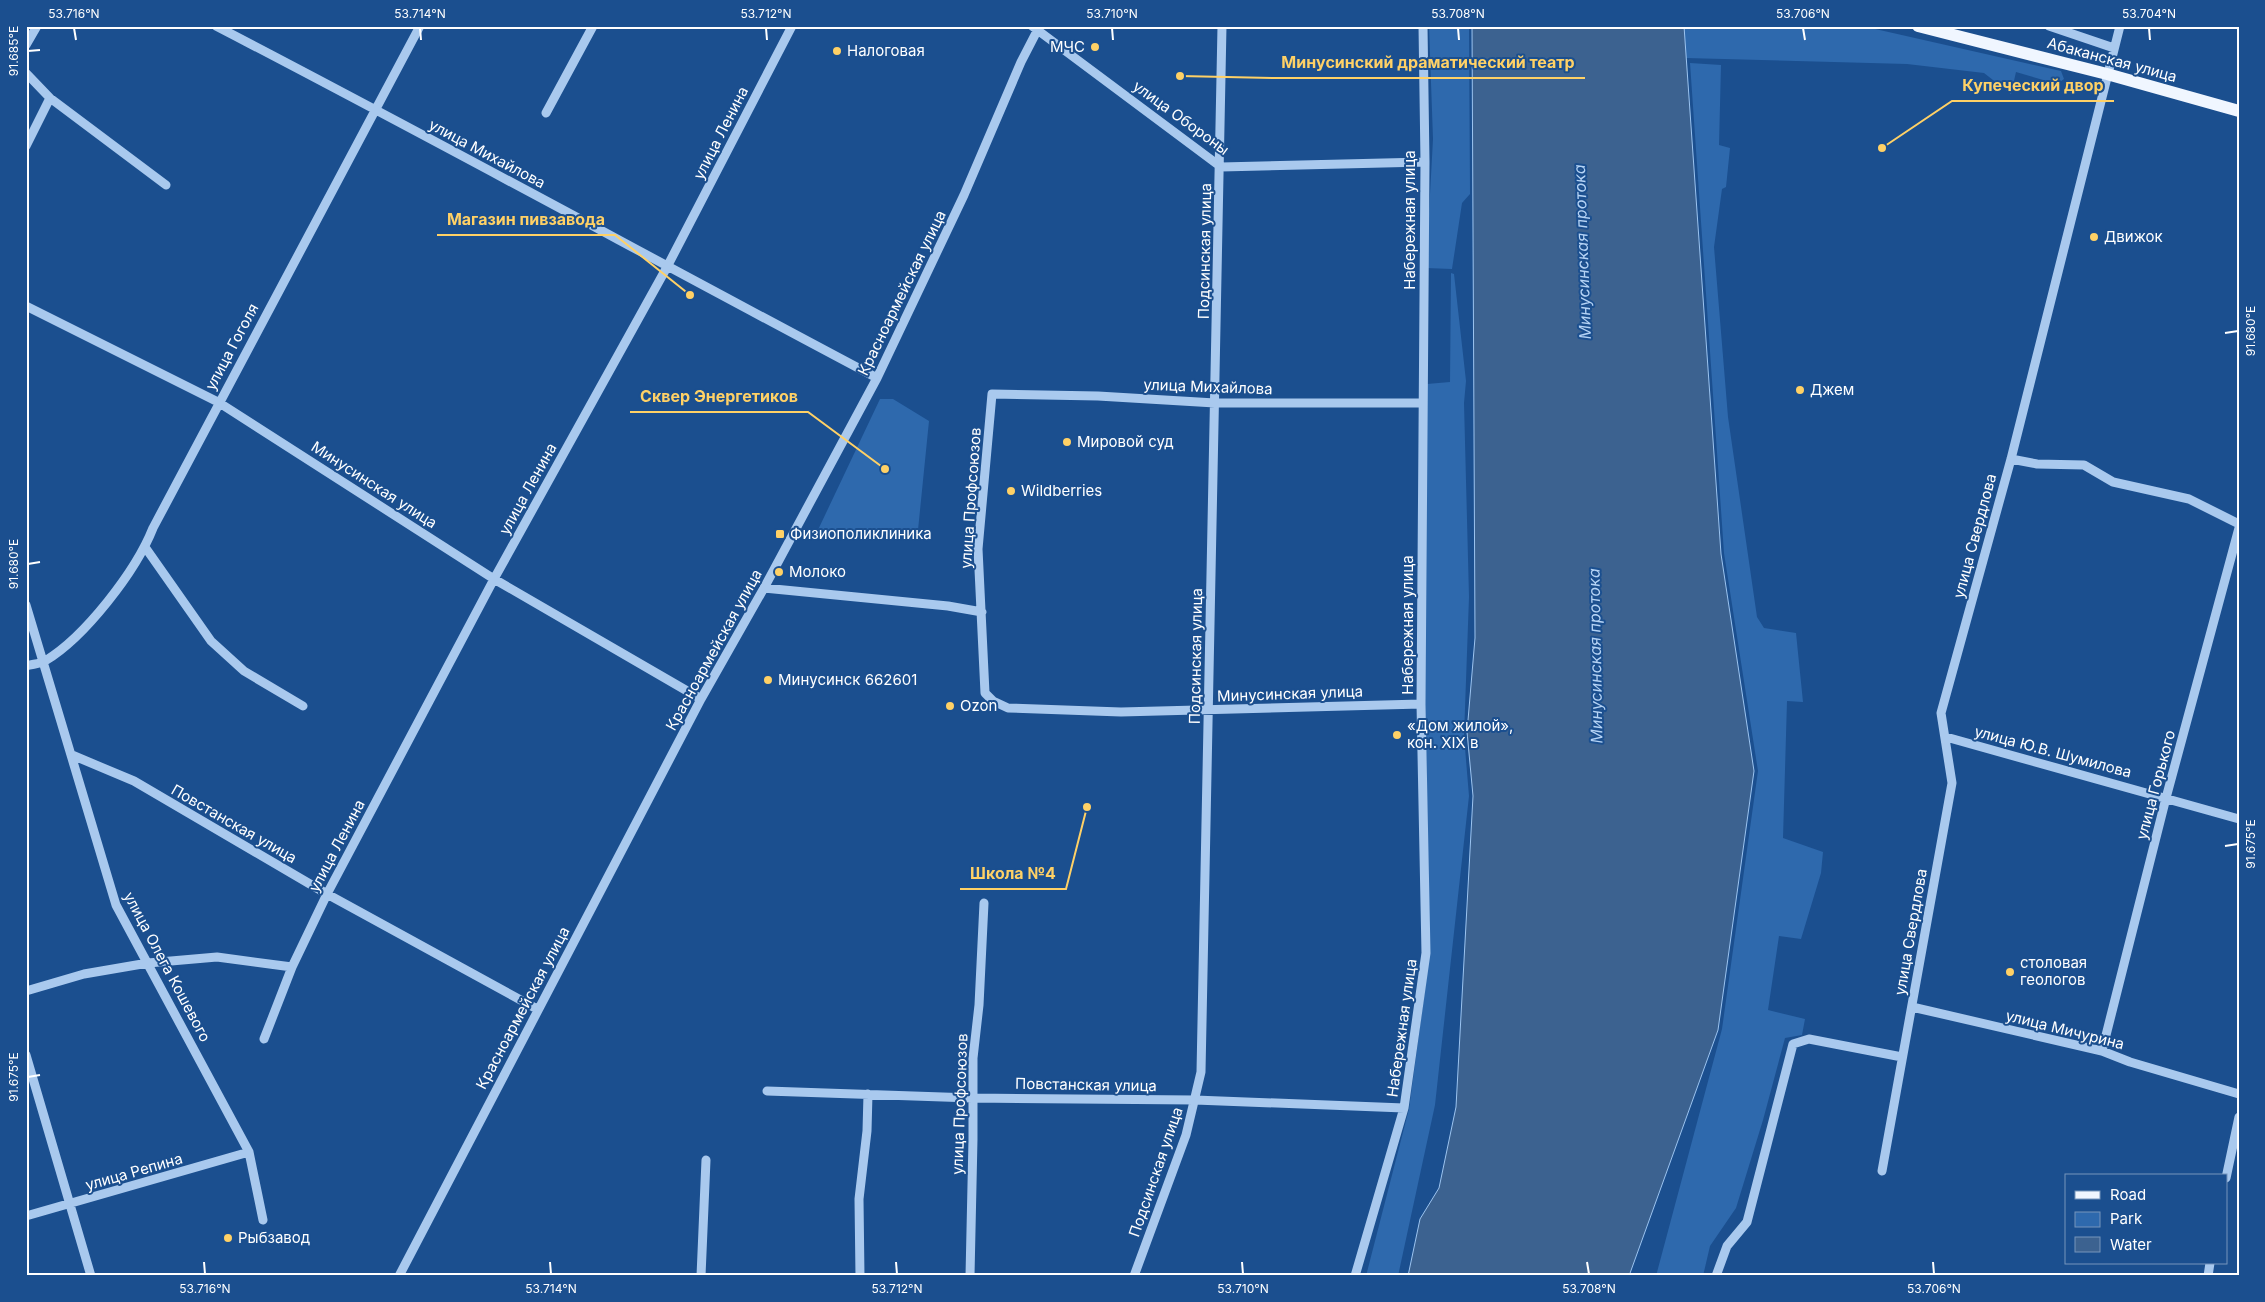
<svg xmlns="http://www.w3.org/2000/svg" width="2265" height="1302" font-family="Inter,sans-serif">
<rect width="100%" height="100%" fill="#1b4f8f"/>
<!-- green -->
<path fill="#2e69ad" d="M1429 26H1469L1470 194 1462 203 1452 269 1426 268 1433 139Z
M1684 26H1862L2061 71 2064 79 2057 84 2016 72 2011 94 1984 73 1907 64 1686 58Z
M1690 63 1721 65 1719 145 1730 148 1726 187 1722 189 1714 247 1728 417 1757 617 1764 628 1796 633 1803 702 1787 701 1783 838 1823 852 1821 873 1801 939 1779 936 1768 1010 1805 1019 1802 1035 1785 1038 1763 1120 1736 1208 1710 1246 1703 1276H1656L1722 1029 1758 771 1724 553Z
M1451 273 1454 274 1466 381 1464 403 1469 597 1464 736 1469 796 1435 1105 1398 1276H1366L1409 1109 1430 951 1425 704 1427 384 1450 382Z
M880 399H893L929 421 917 540 817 532Z"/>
<!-- water -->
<path fill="#3c6290" stroke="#9cc4f0" d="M1472 26H1684L1721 554 1754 771 1718 1030 1629 1276H1408L1420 1219 1439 1188 1456 1107 1473 796 1467 732 1475 638Z"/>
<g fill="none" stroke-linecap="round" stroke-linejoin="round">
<!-- minor -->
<path stroke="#a9c9ee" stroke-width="9" d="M216 26C438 141 656 261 877 378
M1032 26 1221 167 1425 162
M2049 26 2114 48
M26 45 37 26
M26 73 50 98 166 185
M546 113 593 26
M26 146 50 98
M26 306 218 402 494 579 701 699
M2011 459 2037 464 2084 465 2113 482 2189 499 2239 524
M145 547 211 641 244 671 303 706
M764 588 948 606 982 612
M26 605 116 905 249 1152 263 1220
M26 666C32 664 40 664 45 661 85 637 136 571 153 528L420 26
M1421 704 1121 712 1008 708 993 701 985 693 978 549 992 394 1098 396 1215 403H1423
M1946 737 2239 819
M72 755 134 781 327 894 537 1009
M26 991 84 974 148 963 217 957 292 967
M1912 1007 2102 1051 2130 1062 2239 1094
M264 1039 292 967 327 894 494 579 667 267 792 26
M2102 1051 2166 798 2239 528
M26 1055 91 1276
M767 1091 972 1098 1195 1100 1404 1108
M1882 1171 1952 783 1941 713 2011 459 2120 26
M2226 1178 2239 1117
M26 1216 249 1152
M399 1276 701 699 764 588 877 378 964 195 1021 62 1037 31
M701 1276 706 1160
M860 1276 859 1199 867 1131 868 1094
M970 1276 973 1139V1058L979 1005 984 903
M1134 1276 1186 1135 1201 1072 1222 26
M1355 1276 1404 1108 1426 953 1421 704 1425 162 1423 26
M1716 1276 1727 1246 1747 1222 1793 1044 1809 1039 1902 1057
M2208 1276 2210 1263"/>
<!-- major -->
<path stroke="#f0f6ff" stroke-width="12" d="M1918 26 2107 74 2239 111"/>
</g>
<!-- ticks -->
<path fill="none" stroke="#fff" stroke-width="2" d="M74 28 76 40M420 28 421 40M766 28 767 40M1112 28 1113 40M1458 28 1459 40M1803 28 1805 40M2149 28 2150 40M28 51 40 50M2225 333 2238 331M28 564 40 562M2225 846 2238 844M28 1077 40 1075M204 1262 205 1274M550 1262 551 1274M896 1262 897 1274M1242 1262 1243 1274M1587 1262 1589 1274M1933 1262 1934 1274"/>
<!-- markers -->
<g fill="#ffd166" stroke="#1b4f8f" stroke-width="2">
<circle cx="1095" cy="47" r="5"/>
<circle cx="837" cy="51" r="5"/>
<circle cx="2094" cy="237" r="5"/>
<circle cx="1800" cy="390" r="5"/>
<circle cx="1067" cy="442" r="5"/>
<circle cx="1011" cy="491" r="5"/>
<rect x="775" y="529" width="10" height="10" rx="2.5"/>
<circle cx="779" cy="572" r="5"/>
<circle cx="768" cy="680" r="5"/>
<circle cx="950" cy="706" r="5"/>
<circle cx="1397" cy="735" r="5"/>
<circle cx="2010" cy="972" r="5"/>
<circle cx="228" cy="1238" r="5"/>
</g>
<g text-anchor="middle" stroke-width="4" stroke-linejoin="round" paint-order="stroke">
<!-- poi labels -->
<g font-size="15" fill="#fff" stroke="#1b4f8f" text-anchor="start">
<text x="1085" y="52" text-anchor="end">МЧС</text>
<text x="847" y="56">Налоговая</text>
<text x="2104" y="242">Движок</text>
<text x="1810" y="395">Джем</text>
<text x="1077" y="447">Мировой суд</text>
<text x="1021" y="496">Wildberries</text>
<text x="790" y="539">Физиополиклиника</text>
<text x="789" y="577">Молоко</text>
<text x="778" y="685">Минусинск 662601</text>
<text x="960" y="711">Ozon</text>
<text x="1407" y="731">«Дом жилой»,<tspan x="1407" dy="17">кон. ХIХ в</tspan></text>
<text x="2020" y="968">столовая<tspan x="2020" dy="17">геологов</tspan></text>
<text x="238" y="1243">Рыбзавод</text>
</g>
<!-- street labels -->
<g font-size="15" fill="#fff" stroke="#1b4f8f">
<text transform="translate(2112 60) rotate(15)" y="5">Абаканская улица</text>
<text transform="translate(1181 118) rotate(36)" y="5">улица Обороны</text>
<text transform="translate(721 133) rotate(-63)" y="5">улица Ленина</text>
<text transform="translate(487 154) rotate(28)" y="5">улица Михайлова</text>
<text transform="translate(1410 220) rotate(-90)" y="5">Набережная улица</text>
<text transform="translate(1205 251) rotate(-89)" y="5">Подсинская улица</text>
<text transform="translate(902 293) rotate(-64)" y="5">Красноармейская улица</text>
<text transform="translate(232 347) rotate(-62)" y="5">улица Гоголя</text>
<text transform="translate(1208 387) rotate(2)" y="5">улица Михайлова</text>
<text transform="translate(374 485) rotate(33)" y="5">Минусинская улица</text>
<text transform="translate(528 489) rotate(-61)" y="5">улица Ленина</text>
<text transform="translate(971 498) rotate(-86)" y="5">улица Профсоюзов</text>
<text transform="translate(1975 536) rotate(-75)" y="5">улица Свердлова</text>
<text transform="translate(1408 625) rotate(-90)" y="5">Набережная улица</text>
<text transform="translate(714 650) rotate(-61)" y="5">Красноармейская улица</text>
<text transform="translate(1196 656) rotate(-89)" y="5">Подсинская улица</text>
<text transform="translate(1290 694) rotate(-2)" y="5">Минусинская улица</text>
<text transform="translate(2053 752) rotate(15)" y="5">улица Ю.В. Шумилова</text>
<text transform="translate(2156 785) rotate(-75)" y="5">улица Горького</text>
<text transform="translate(234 824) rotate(30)" y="5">Повстанская улица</text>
<text transform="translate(337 846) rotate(-62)" y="5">улица Ленина</text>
<text transform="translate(1911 932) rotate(-80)" y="5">улица Свердлова</text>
<text transform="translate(167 967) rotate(62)" y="5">улица Олега Кошевого</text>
<text transform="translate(523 1008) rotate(-62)" y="5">Красноармейская улица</text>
<text transform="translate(1402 1028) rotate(-82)" y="5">Набережная улица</text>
<text transform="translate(2065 1030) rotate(14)" y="5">улица Мичурина</text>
<text transform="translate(1086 1085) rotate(1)" y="5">Повстанская улица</text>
<text transform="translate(960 1104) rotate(-88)" y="5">улица Профсоюзов</text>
<text transform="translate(134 1172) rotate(-16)" y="5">улица Репина</text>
<text transform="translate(1156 1172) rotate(-71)" y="5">Подсинская улица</text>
</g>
<!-- water labels -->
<g font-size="16" font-style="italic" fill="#b5d3f5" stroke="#1b4f8f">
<text transform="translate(1582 252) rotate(-92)" y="6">Минусинская протока</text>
<text transform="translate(1595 656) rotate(-91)" y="6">Минусинская протока</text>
</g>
</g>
<!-- callouts -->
<path fill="none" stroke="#ffd166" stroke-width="2" d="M1180 76L1272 78H1585M1882 148L1952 101H2114M690 295L615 235H437M885 469L808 412H630M1087 807L1066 889H960"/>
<g fill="#ffd166" stroke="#1b4f8f" stroke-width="2">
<circle cx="1180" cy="76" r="5"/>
<circle cx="1882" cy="148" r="5"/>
<circle cx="690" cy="295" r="5"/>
<circle cx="885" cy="469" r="5"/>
<circle cx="1087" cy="807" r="5"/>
</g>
<g font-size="16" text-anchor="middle" font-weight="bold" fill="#ffd166" stroke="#1b4f8f" stroke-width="4" stroke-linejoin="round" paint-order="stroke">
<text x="1428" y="68">Минусинский драматический театр</text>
<text x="2033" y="91">Купеческий двор</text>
<text x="526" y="225">Магазин пивзавода</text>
<text x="719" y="402">Сквер Энергетиков</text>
<text x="1013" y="879">Школа №4</text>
</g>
<!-- border -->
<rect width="2265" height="1302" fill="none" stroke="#1b4f8f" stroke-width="55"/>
<!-- legend -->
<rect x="2065" y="1174" width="162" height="90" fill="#1b4f8f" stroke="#7695bc"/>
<rect x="2075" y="1191" width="25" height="8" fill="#f0f6ff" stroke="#7695bc"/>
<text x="2110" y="1200" font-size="15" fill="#ffffff">Road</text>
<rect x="2075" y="1212" width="25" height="15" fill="#2e69ad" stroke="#7695bc"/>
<text x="2110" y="1224" font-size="15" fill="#ffffff">Park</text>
<rect x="2075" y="1237" width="25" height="15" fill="#3c6290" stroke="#7695bc"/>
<text x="2110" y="1250" font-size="15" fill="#ffffff">Water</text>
<rect x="28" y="28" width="2210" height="1246" fill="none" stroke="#fff" stroke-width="2"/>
<g font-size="12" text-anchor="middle" fill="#fff">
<text x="74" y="18">53.716°N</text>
<text x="420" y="18">53.714°N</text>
<text x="766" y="18">53.712°N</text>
<text x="1112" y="18">53.710°N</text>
<text x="1458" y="18">53.708°N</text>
<text x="1803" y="18">53.706°N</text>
<text x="2149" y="18">53.704°N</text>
<text transform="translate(14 51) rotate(-90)" y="4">91.685°E</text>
<text transform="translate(2251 331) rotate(-90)" y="4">91.680°E</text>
<text transform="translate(14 564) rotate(-90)" y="4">91.680°E</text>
<text transform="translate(2251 844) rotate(-90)" y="4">91.675°E</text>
<text transform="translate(14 1077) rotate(-90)" y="4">91.675°E</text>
<text x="205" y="1293">53.716°N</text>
<text x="551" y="1293">53.714°N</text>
<text x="897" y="1293">53.712°N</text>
<text x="1243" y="1293">53.710°N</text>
<text x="1589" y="1293">53.708°N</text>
<text x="1934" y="1293">53.706°N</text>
</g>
</svg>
